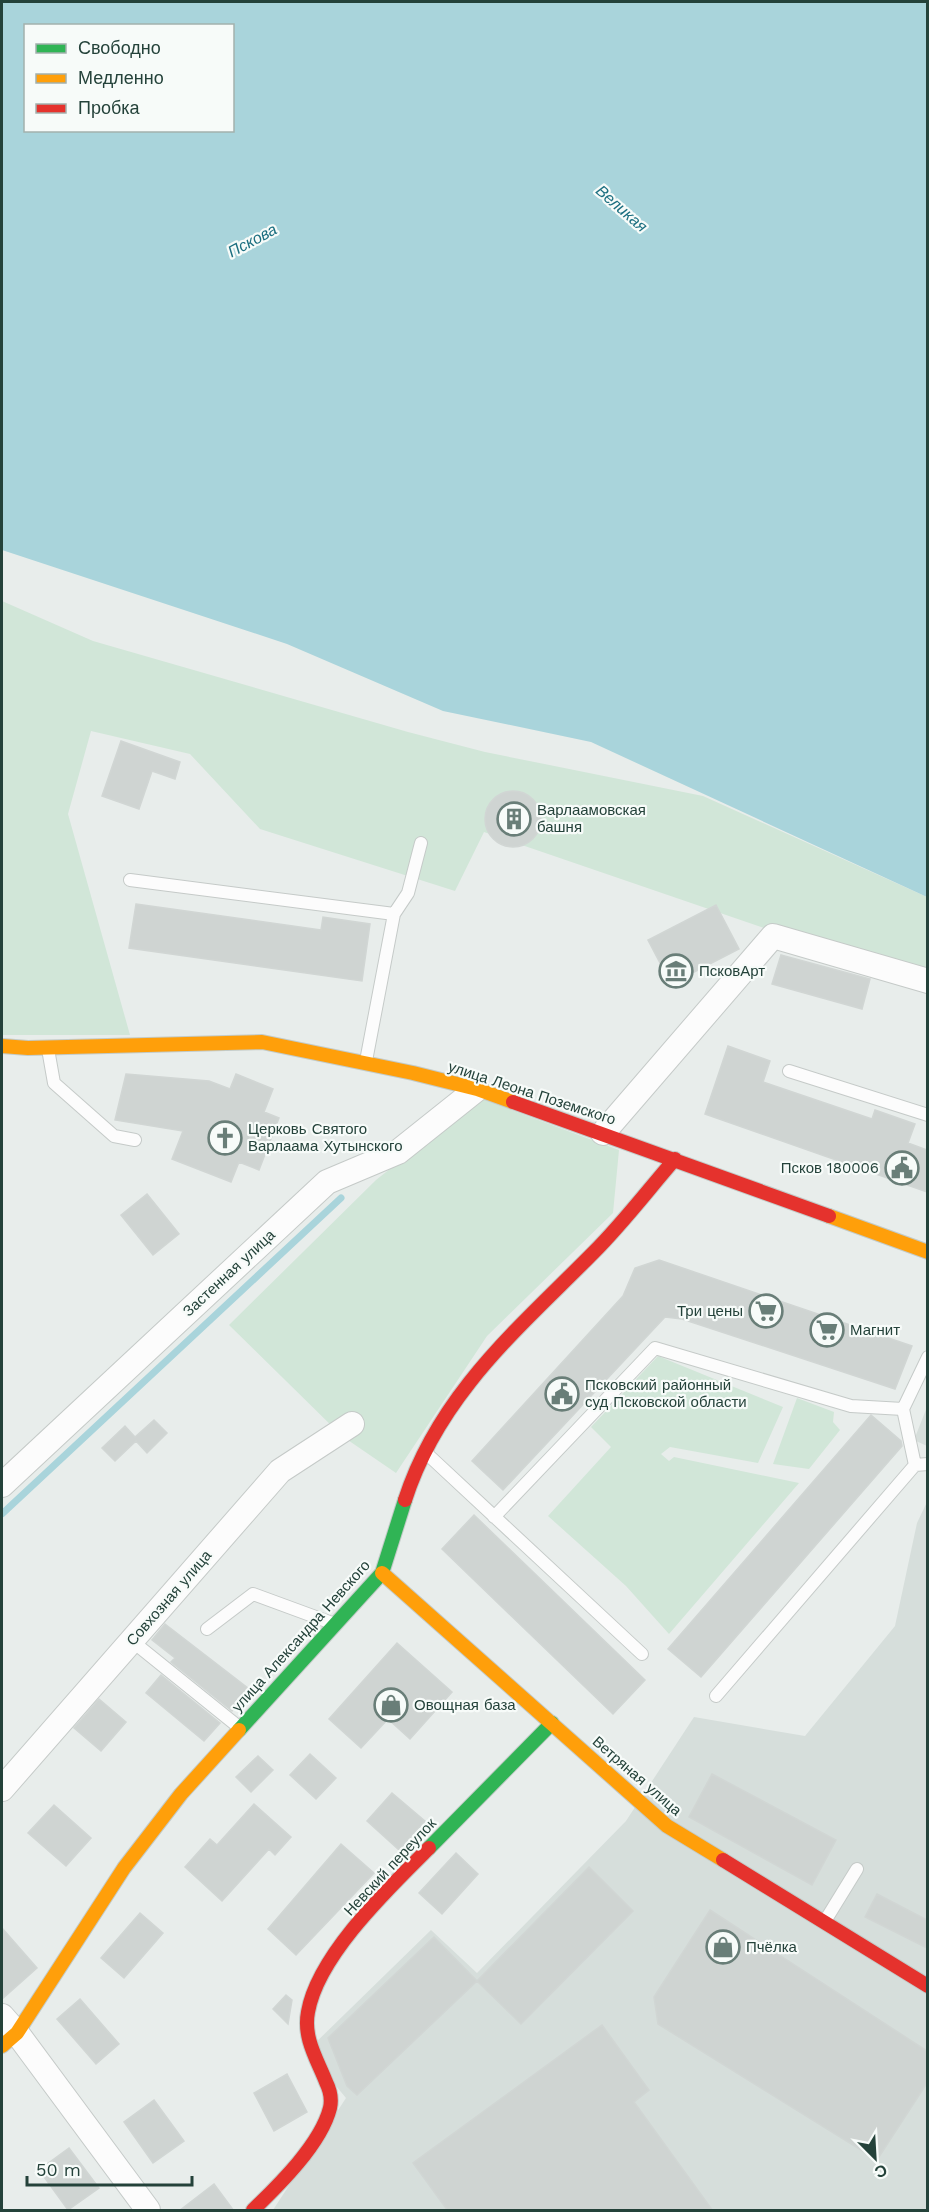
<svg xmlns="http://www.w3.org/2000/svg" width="929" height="2212" font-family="'Work Sans',sans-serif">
<rect width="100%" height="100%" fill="#e8edeb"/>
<!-- built -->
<path fill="#d6dedb" d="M927 1407V1446L914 1440Z
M927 1502V2210H273L346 2098 307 2051 431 1930 477 1973 626 1821 694 1717 805 1736 895 1626 917 1523Z"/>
<!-- green -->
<path fill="#d1e6d8" d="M2 601 93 641 408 732 485 752 703 796 927 897V984L484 832 455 891 260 829 190 754 91 731 68 814 130 1035H2Z
M479 1098 619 1150 613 1213 487 1336 396 1473 342 1436 229 1325 376 1180Z
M658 1356 783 1407 758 1463 670 1447 661 1454 669 1461 674 1457 799 1483 669 1634 626 1586 548 1516 611 1447 591 1427Z
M797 1398 834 1412 833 1422 840 1430 809 1469 773 1464Z"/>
<!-- water -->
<path fill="#a9d4db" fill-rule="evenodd" d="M2 2H927V897L591 742 443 711 287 644 2 550ZM26 26H232V130H26Z"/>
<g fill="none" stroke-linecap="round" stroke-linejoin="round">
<!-- stream -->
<path stroke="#a9d4db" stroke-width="7" d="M2 1514 341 1198"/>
</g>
<!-- building -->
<path fill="#cfd4d2" stroke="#d1d6d4" stroke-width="1.5" d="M121 741 180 762 175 779 152 771 139 809 102 796Z
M485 819a28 28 0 1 1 56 0a28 28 0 1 1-56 0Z
M136 904 321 930 323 917 370 924 362 981 129 948Z
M716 905 739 949 671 984 648 940Z
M781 955 870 979 862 1009 772 984Z
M728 1046 770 1061 763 1082 872 1119 875 1110 915 1124 908 1143 927 1150V1192L705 1114Z
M126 1074 209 1081 230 1089 236 1074 273 1089 264 1112 279 1118 259 1170 239 1162 231 1182 172 1159 183 1131 115 1120Z
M147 1194 179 1234 153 1255 121 1215Z
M659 1260 912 1346 895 1389 682 1319 665 1317 503 1490 472 1461 623 1296 635 1268Z
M871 1415 901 1441 902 1446 701 1677 668 1649Z
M154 1420 167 1433 147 1453 136 1441 115 1461 102 1448 125 1426 135 1437Z
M474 1515 645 1680 613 1714 442 1549Z
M165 1624 249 1689 232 1711 171 1662 175 1658 152 1640Z
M397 1643 452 1692 410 1739 388 1719 361 1748 329 1719Z
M161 1675 220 1723 204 1741 146 1693Z
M99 1699 126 1722 101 1751 74 1728Z
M310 1754 336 1778 316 1799 290 1775Z
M258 1756 273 1770 251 1792 236 1777Z
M712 1774 836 1840 812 1885 689 1817Z
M392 1793 425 1821 399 1850 367 1821Z
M254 1804 291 1837 275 1855 269 1849 222 1901 185 1867 210 1839 217 1845Z
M54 1805 91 1838 66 1866 28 1833Z
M341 1844 374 1873 296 1955 268 1929Z
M456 1853 478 1874 442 1914 419 1893Z
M589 1867 633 1911 521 2024 477 1981Z
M877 1894 927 1920V1948L865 1917Z
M710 1910 927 2051V2083L877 2160 658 2024 654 1997Z
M140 1913 163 1933 124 1978 101 1958Z
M2 1928 37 1968 2 1999Z
M434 1937 477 1981 357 2095 347 2086 328 2038Z
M286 1995 292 2000 288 2024 273 2009Z
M80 1999 119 2044 96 2064 57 2019Z
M602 2025 649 2090 634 2102 713 2211H448L413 2163Z
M287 2074 307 2112 274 2131 254 2093Z
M154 2100 184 2141 153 2163 124 2122Z
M69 2148 99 2188 68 2210 39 2170Z
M214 2184 234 2211H179Z"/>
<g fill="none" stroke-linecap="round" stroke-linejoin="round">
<defs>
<path id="lane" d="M130 880 394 914 366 1061
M394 914 408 893 421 843
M48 1049 54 1083 114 1136 135 1140
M789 1071 928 1115
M425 1452 642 1654
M915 1465 928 1464
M494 1517 655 1348 851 1406 903 1409 928 1357
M207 1629 253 1594 332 1623
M132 1641 240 1728
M716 1696 915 1465 903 1409
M825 1921 857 1869"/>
<path id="street" d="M603 1133 773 936 928 981
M2 1485 327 1182 398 1152 477 1089
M2 1789 280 1471 352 1424
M2 2016 17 2033 148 2210"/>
<path id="fast" d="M239 1730 382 1573 405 1500
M429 1848 552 1723"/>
<path id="slow" d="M2 1046 28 1048 262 1042 413 1073 477 1089 513 1102
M829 1216 928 1252
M382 1573 667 1826 723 1860
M2 2046 17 2033 124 1868 181 1794 239 1730"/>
<path id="jam" d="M513 1102 829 1216
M405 1500C439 1394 519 1328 594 1252 623 1223 648 1190 675 1159
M723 1860 928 1986
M253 2210C279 2185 321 2144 330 2108 332 2099 330 2090 326 2082 317 2059 303 2038 308 2012 318 1955 389 1888 429 1848"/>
</defs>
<!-- lane casing -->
<use href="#lane" stroke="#c5cac8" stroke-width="14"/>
<!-- street casing -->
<use href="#street" stroke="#c5cac8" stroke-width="26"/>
<!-- fast casing -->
<use href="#fast" stroke="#c3cbc8" stroke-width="16"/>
<!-- slow casing -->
<use href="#slow" stroke="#c3cbc8" stroke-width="16"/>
<!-- jam casing -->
<use href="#jam" stroke="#c3cbc8" stroke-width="16"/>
<!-- lane -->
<use href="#lane" stroke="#fcfcfc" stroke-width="12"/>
<!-- street -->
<use href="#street" stroke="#fcfcfc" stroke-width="24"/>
<!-- fast -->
<use href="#fast" stroke="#30b455" stroke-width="14"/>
<!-- slow -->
<use href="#slow" stroke="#ff9f0a" stroke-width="14"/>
<!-- jam -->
<use href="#jam" stroke="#e5322d" stroke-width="14"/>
</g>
<!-- icons -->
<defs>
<symbol id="building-ring" viewBox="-11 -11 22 22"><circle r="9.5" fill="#f7fbf9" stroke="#697e78" stroke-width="1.5"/><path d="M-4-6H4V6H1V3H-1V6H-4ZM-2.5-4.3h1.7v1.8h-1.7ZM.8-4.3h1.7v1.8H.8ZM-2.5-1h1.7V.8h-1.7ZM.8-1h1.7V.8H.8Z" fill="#697e78"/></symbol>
<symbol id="museum-ring" viewBox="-11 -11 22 22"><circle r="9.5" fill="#f7fbf9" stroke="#697e78" stroke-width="1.5"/><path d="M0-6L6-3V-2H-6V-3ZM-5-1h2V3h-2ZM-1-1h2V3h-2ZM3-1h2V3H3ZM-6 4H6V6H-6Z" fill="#697e78"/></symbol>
<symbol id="church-ring" viewBox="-11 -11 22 22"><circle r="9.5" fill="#f7fbf9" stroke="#697e78" stroke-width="1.5"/><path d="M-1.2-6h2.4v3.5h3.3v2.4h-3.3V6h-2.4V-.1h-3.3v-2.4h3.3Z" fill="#697e78"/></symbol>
<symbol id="civic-ring" viewBox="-11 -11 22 22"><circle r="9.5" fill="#f7fbf9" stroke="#697e78" stroke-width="1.5"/><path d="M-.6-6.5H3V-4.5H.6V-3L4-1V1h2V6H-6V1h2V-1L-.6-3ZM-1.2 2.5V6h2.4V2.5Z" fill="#697e78"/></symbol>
<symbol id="supermarket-ring" viewBox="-11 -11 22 22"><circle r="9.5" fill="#f7fbf9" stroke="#697e78" stroke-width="1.5"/><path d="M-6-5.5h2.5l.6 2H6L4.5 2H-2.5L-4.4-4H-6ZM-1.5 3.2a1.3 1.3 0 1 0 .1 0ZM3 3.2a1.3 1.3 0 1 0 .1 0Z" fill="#697e78"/></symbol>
<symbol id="shop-ring" viewBox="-11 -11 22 22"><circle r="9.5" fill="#f7fbf9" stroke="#697e78" stroke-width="1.5"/><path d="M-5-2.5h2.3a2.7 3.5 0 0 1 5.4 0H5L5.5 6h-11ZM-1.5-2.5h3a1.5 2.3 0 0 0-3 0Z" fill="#697e78"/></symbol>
</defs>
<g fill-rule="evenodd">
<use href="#building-ring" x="495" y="800" width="38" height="38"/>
<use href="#museum-ring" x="657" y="952" width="38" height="38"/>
<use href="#church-ring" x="206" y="1119" width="38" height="38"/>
<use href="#civic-ring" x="883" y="1149" width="38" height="38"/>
<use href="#supermarket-ring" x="747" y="1292" width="38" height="38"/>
<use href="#supermarket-ring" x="808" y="1311" width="38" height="38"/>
<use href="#civic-ring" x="543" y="1375" width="38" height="38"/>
<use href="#shop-ring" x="372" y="1686" width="38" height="38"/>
<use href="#shop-ring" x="704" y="1928" width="38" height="38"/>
</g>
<g text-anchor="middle" stroke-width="4.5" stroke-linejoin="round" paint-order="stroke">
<!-- poi labels -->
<g font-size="15" fill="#24423a" stroke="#f7fbf9" text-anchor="start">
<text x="537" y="815">Варлаамовская<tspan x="537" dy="17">башня</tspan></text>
<text x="699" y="976">ПсковАрт</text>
<text x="248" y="1134">Церковь Святого<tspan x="248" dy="17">Варлаама Хутынского</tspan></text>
<text x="879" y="1173" text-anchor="end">Псков 180006</text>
<text x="743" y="1316" text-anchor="end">Три цены</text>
<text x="850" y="1335">Магнит</text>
<text x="585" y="1390">Псковский районный<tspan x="585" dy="17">суд Псковской области</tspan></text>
<text x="414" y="1710">Овощная база</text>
<text x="746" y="1952">Пчёлка</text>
</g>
<!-- street labels -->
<g font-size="15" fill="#24423a" stroke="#f7fbf9">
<text transform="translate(532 1093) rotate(18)" y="5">улица Леона Поземского</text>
<text transform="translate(229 1273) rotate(-43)" y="5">Застенная улица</text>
<text transform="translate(169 1598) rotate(-49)" y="5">Совхозная улица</text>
<text transform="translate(301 1636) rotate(-48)" y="5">улица Александра Невского</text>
<text transform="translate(637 1776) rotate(41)" y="5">Ветряная улица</text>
<text transform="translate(390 1867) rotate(-47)" y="5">Невский переулок</text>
</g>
<!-- water labels -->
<g font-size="16" font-style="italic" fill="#1c6f80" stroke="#f7fbf9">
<text transform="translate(622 208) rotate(41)" y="6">Великая</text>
<text transform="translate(252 240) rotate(-28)" y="6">Пскова</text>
</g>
</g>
<!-- border -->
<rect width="929" height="2212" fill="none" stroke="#24423a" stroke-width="6"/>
<!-- legend -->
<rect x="24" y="24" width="210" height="108" fill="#f7fbf9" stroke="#a3b1ad" stroke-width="1.5"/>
<rect x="36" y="44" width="30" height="9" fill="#30b455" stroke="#a3b1ad" stroke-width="1.5"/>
<text x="78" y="54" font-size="18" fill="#24423a">Свободно</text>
<rect x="36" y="74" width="30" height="9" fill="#ff9f0a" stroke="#a3b1ad" stroke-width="1.5"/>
<text x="78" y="84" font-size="18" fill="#24423a">Медленно</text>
<rect x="36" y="104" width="30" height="9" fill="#e5322d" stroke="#a3b1ad" stroke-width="1.5"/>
<text x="78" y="114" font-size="18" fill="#24423a">Пробка</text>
<!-- north arrow -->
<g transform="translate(875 2158) rotate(156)" stroke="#f7fbf9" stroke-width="4.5" paint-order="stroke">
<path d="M0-4.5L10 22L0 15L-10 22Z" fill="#24423a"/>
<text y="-9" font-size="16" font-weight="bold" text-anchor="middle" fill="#24423a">С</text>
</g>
<!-- scale -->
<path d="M27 2176v9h165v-9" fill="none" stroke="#24423a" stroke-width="3"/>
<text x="36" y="2176" font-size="18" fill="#24423a" stroke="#f7fbf9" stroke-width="4.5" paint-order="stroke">50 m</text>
</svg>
